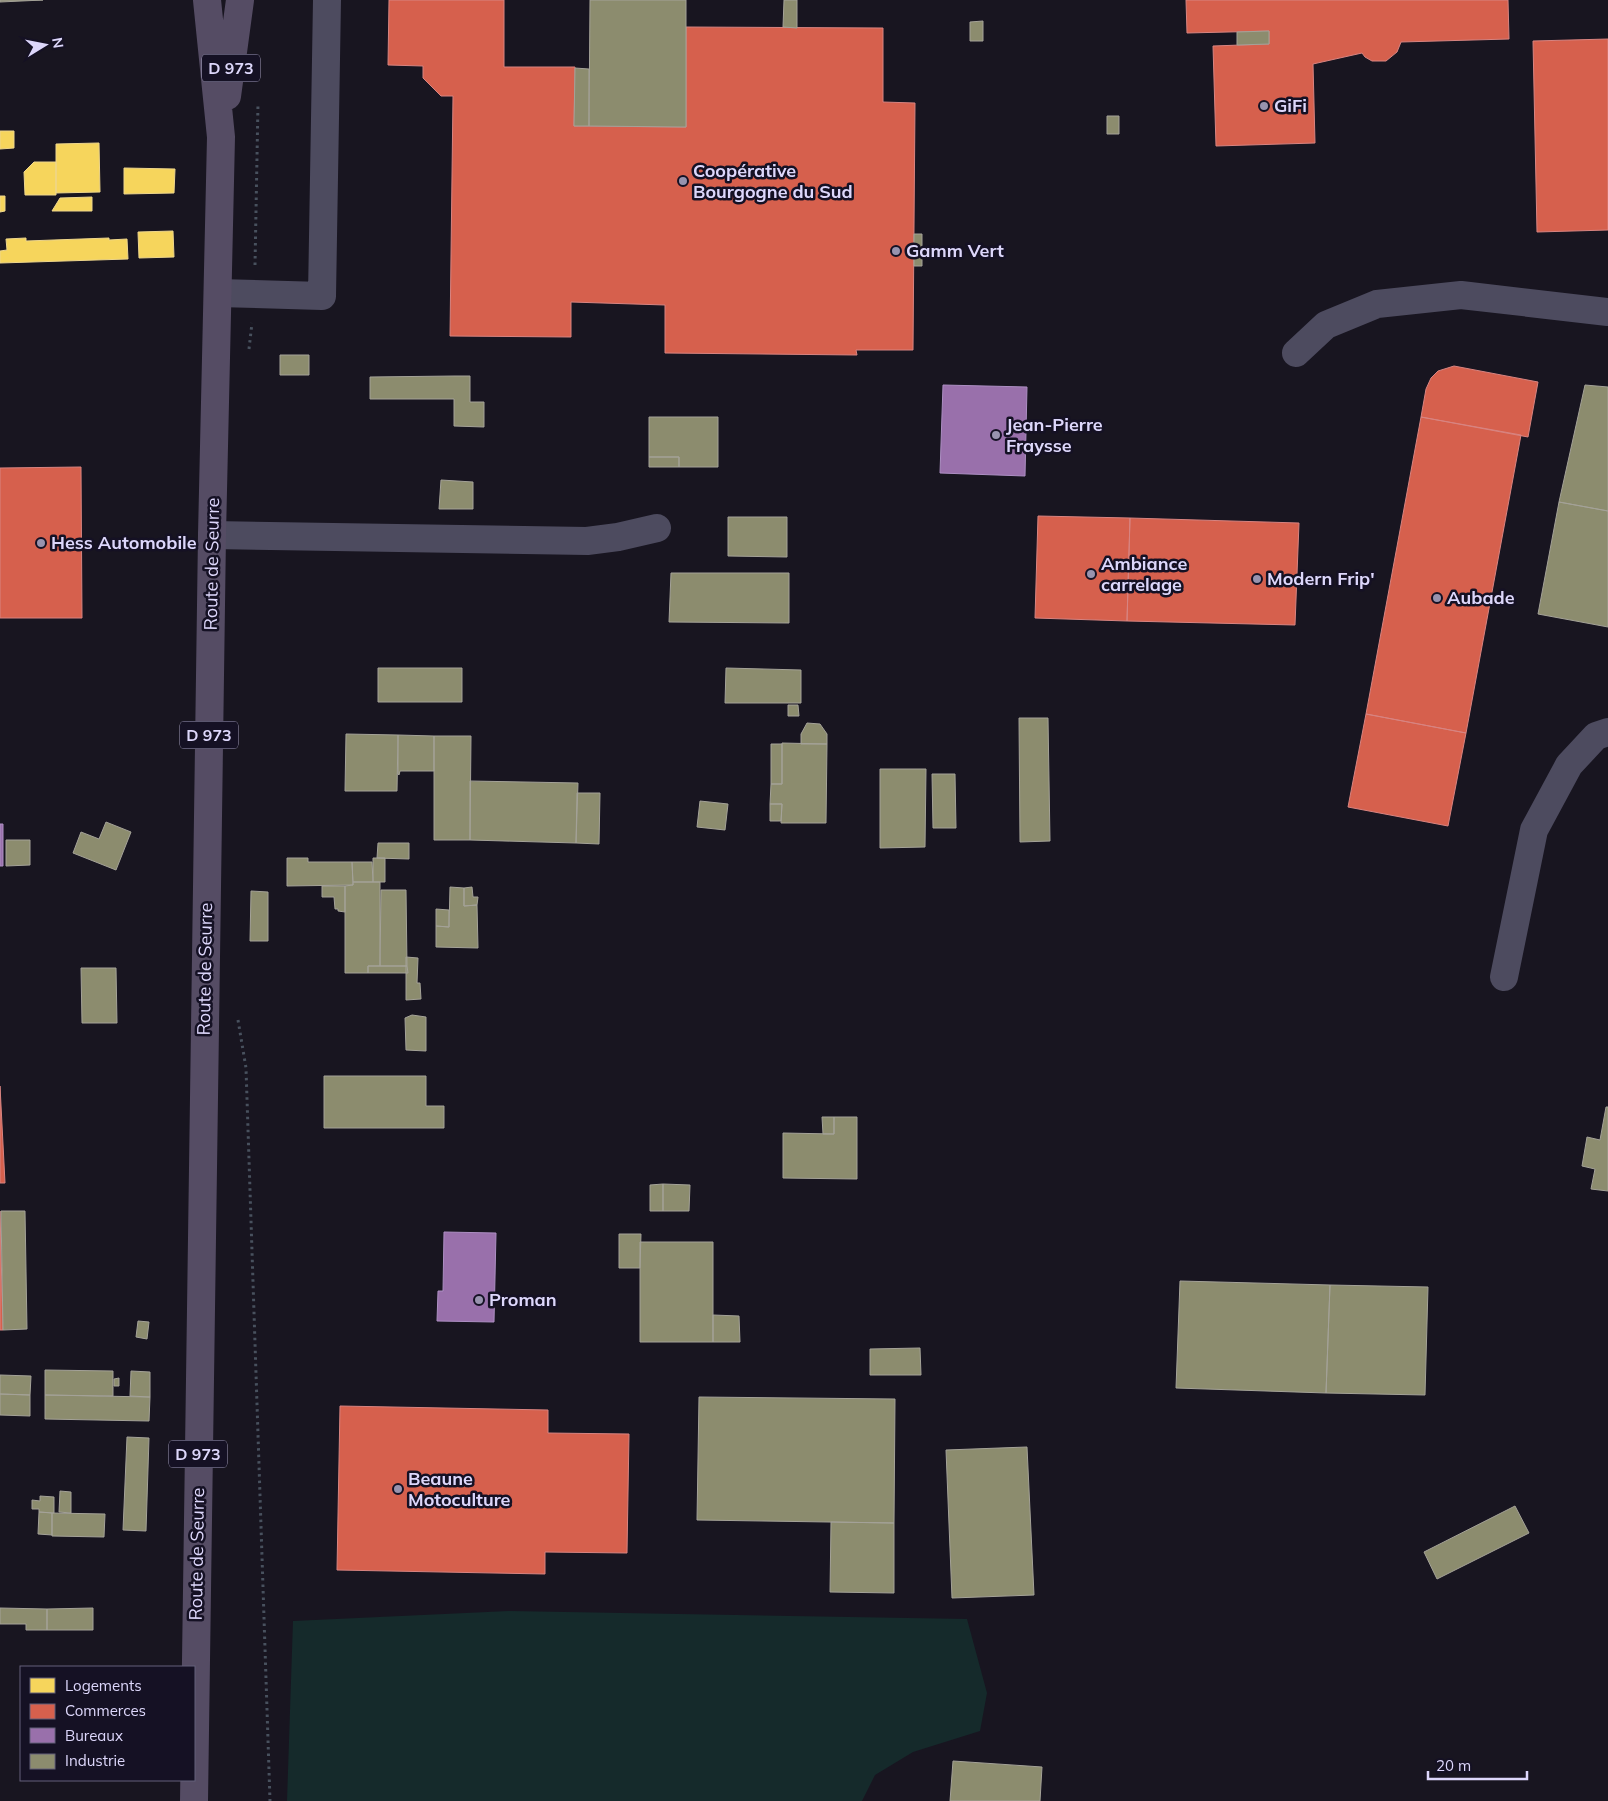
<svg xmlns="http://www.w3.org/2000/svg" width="1608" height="1801" font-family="Mulish,sans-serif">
<rect width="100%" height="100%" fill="#181520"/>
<!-- green -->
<path fill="#152a2b" d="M509 1611 967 1619 987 1693 980 1731 913 1752 875 1775 862 1801H287L293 1621Z"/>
<!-- homes -->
<path fill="#f6d55c" stroke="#eed68c" d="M0 131H14V148L0 149Z
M99 143 100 192 56 193V144Z
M34 162H56V195H25L24 172Z
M124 168 175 169 174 193 124 194Z
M0 196H5V211L0 212Z
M92 197V211H52L60 198Z
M173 231 174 257 139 258 138 232Z
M26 238V241L109 238V240L127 239 128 259 0 263V251L7 250 6 239Z"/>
<!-- shops -->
<path fill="#d6604d" stroke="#d88481" d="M389 0H504V67H575L574 126 686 127V27L883 28V102L915 103 913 350H856L857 355 665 353V305L571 302V337L450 336 453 96H441L423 78V66L388 65Z
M1186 0H1508L1509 39 1401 42 1397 52 1386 61H1372L1365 57 1362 53 1313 64 1315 143 1216 146 1213 46 1269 44V31L1187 33Z
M1608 39V230L1537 232 1533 41Z
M1454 366 1538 382 1528 437 1421 417 1426 389 1431 378 1438 371Z
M1421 417 1521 435 1466 733 1366 714Z
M81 467 82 618H0V468Z
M1038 516 1130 518 1127 621 1035 618Z
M1130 518 1299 523 1295 625 1127 621Z
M1366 714 1466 733 1448 826 1348 807Z
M0 1086 5 1183H0Z
M0 1211 3 1330H0Z
M340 1406 548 1410V1433L629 1434 627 1553 545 1552V1574L337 1570Z"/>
<!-- offices -->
<path fill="#9970ab" stroke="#ad8fc3" d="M943 385 1027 387 1025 476 940 473Z
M0 824H3V866H0Z
M444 1232 496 1233 494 1322 437 1321 438 1291H443Z"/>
<!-- industry -->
<path fill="#8c8c6e" stroke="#a4a298" d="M0 0H43L0 2Z
M590 0H686V127L589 126Z
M784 0H797V28L783 27Z
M983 21V41H970V22Z
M1269 31V44L1237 45V32Z
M575 68 589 69V126H574Z
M1107 116H1119V134H1107Z
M914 234H922V266H914Z
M280 355H309V375H280Z
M454 376H470V402H484V427L454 426V399H370V377Z
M1585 385 1608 387V511L1559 502Z
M649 417H718V467H679V457H649Z
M649 457H679V467H649Z
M441 480 473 482V509H439Z
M1559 502 1608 511V627L1538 614Z
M728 517H787V557L728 556Z
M671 573H789V623L669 622Z
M378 668H462V702H378Z
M726 668 801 670V703H725Z
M788 705H798L799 716H788Z
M1019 718H1048L1050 841 1020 842Z
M807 723 820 724 827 734V744H801V734Z
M346 734 398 735 397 791H345Z
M398 735 434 736V771H400L399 775 398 774Z
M434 736H471L470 840H434Z
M782 743 827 744 826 823H781L782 804H770L771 784H782Z
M771 744H782V784H771Z
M880 769H926L925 847 880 848Z
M932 774H955L956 828H933Z
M470 781 578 783 576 843 470 840Z
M577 793H600L599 844 576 843Z
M700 801 728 804 725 830 697 827Z
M770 804H782L781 821H770Z
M106 822 131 832 116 870 73 853 81 832 99 839Z
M6 840H30V865L6 866Z
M378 843H409V859L377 858Z
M287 858H308V862H352L353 885 287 886Z
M373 858H385V882H373Z
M352 862H372L373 882H353Z
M353 882H380V966H368V973H345V886L353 885Z
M322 886H345V912L338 911V909H335L334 897H322Z
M450 887 464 888V906L477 905 478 948 436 947V926L449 927Z
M472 887 473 897H478L477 905 464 906V888Z
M381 890H406L407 966H380Z
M251 891 268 892V941H250Z
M436 909 449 910V927L436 926Z
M406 957 418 958 417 983H420L421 999 406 1000Z
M368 966H407L408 973H368Z
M81 968H116L117 1023H82Z
M412 1015 426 1017V1051L406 1050 405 1018Z
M324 1076H426V1106H444V1128H324Z
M1606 1107H1608V1191L1591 1189 1595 1169 1582 1166 1587 1137 1600 1140Z
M822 1117H834V1134H823Z
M834 1117H857V1179L783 1178V1133L834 1134Z
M663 1184V1211H650V1185Z
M663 1184 690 1185 689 1211H663Z
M1 1211H25L27 1329 3 1330Z
M619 1234H641L640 1268H619Z
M640 1242H713V1342H640Z
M1180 1281 1330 1285 1326 1393 1176 1388Z
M1330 1285 1428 1287 1425 1395 1326 1393Z
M713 1315 739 1316 740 1342H713Z
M138 1321 149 1322 147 1339 136 1337Z
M920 1348 921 1375H870V1349Z
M45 1370 113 1371V1396L45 1395Z
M131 1371 150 1372V1397L130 1396Z
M0 1375 31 1376 30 1395 0 1394Z
M119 1378V1386H114V1379Z
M0 1394 30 1395V1416L0 1415Z
M45 1395 150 1397 149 1421 45 1419Z
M699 1397 895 1399 894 1523 697 1520Z
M127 1437 149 1438 146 1531 123 1530Z
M1027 1447 1034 1595 952 1598 946 1450Z
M60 1491 71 1492V1513L59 1512Z
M40 1496 54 1497V1513L39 1512V1509H32V1500L40 1501Z
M1515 1506 1529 1533 1437 1579 1424 1552Z
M39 1512 52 1513V1535L38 1534Z
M52 1513 105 1514 104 1537 52 1536Z
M831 1522 894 1523V1593L830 1592Z
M0 1608 47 1609V1630H26V1624H0Z
M93 1608V1630H47V1609Z
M953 1761 1042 1767 1040 1801H950Z"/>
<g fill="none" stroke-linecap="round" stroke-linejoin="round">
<!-- path -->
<path stroke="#48515e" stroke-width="3" stroke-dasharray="2.5 4" stroke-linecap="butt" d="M255 265 258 103
M249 349 252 323
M238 1020 246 1068 270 1801"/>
<!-- minor -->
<path stroke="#4d4b5f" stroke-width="28" d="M218 293 322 296 327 0
M1296 353 1326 325 1377 304 1461 295 1608 312
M212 535 587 541 618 537 657 528
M1504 977 1534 830 1569 765 1596 736 1608 732"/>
<!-- major -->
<path stroke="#554c64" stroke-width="28" d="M227 96 240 0
M194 1801 212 535 221 137 207 0"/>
</g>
<!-- markers -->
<g fill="#9893ae" stroke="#151124" stroke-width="2">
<circle cx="1264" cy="106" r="5"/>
<circle cx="683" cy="181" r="5"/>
<circle cx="896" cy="251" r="5"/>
<circle cx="996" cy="435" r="5"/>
<circle cx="41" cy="543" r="5"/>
<circle cx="1091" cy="574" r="5"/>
<circle cx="1257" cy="579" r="5"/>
<circle cx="1437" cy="598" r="5"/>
<circle cx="479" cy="1300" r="5"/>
<circle cx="398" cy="1489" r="5"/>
</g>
<g text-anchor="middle" stroke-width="5" stroke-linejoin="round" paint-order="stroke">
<!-- shield labels -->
<g fill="#151124" stroke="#a19cba" stroke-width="1">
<rect x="202" y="54.5" width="58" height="27" rx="4"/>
<rect x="180" y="721.5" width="58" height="27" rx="4"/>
<rect x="169" y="1440.5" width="58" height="27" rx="4"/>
</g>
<g font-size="16" font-weight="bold" fill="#ddd7fb">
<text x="231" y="74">D 973</text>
<text x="209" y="741">D 973</text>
<text x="198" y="1460">D 973</text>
</g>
<!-- poi labels -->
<g font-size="18" font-weight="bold" fill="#ddd7fb" stroke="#151124" text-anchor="start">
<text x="1274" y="112">GiFi</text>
<text x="693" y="177">Coopérative<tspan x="693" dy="21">Bourgogne du Sud</tspan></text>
<text x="906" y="257">Gamm Vert</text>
<text x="1006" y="431">Jean-Pierre<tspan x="1006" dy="21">Fraysse</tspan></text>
<text x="51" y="549">Hess Automobile</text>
<text x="1101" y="570">Ambiance<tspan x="1101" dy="21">carrelage</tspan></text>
<text x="1267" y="585">Modern Frip'</text>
<text x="1447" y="604">Aubade</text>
<text x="489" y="1306">Proman</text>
<text x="408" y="1485">Beaune<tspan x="408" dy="21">Motoculture</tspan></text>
</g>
<!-- street labels -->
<g font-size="18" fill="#ddd7fb" stroke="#151124">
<text transform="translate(212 564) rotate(-89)" y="6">Route de Seurre</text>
<text transform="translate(205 969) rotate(-89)" y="6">Route de Seurre</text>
<text transform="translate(197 1554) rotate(-89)" y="6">Route de Seurre</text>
</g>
</g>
<!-- legend -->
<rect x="20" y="1666" width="175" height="115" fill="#151124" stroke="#65607a"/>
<rect x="30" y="1678" width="25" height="15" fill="#f6d55c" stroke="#65607a"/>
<text x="65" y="1691" font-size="15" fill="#ddd7fb">Logements</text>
<rect x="30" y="1704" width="25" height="15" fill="#d6604d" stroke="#65607a"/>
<text x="65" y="1716" font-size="15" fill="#ddd7fb">Commerces</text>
<rect x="30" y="1728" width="25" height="15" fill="#9970ab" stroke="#65607a"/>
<text x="65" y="1741" font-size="15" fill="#ddd7fb">Bureaux</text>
<rect x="30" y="1754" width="25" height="15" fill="#8c8c6e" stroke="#65607a"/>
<text x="65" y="1766" font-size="15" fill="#ddd7fb">Industrie</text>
<!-- north arrow -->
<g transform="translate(45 45) rotate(80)" stroke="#151124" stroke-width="4" paint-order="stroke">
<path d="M0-4L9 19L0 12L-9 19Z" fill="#ddd7fb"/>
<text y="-8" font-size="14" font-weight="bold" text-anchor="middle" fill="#ddd7fb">N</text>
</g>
<!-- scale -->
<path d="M1428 1771v8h99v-8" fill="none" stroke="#ddd7fb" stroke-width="2.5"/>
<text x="1436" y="1771" font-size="15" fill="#ddd7fb" stroke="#151124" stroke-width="4" paint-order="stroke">20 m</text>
</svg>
